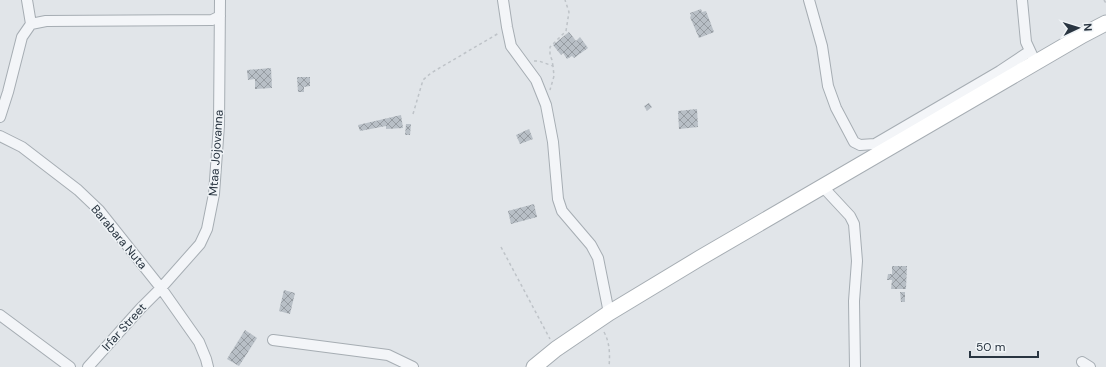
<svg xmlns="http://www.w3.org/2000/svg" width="1106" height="367" font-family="'DM Sans',sans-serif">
<defs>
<pattern id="building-cross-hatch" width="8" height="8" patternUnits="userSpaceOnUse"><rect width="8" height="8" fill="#b8bfc6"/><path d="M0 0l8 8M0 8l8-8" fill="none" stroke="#969ca2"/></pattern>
</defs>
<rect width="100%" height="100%" fill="#e1e5e9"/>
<!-- building -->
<path fill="url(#building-cross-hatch)" d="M701 9 702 12 706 11 714 32 699 38 690 17 691 16 690 13Z
M569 32 576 41 580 37 588 48 574 58 572 56 567 59 563 53 561 55 553 45Z
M271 68 272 88 255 89V79L248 80 247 70Z
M297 77H310V86L304 87V92H298Z
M649 103 652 107 647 111 644 106Z
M697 109 698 127 679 129 678 111Z
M401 115 403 128 386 129V126L360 131 358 125Z
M406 124H411L410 135H405Z
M529 129 533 139 520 144 516 135Z
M534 204 537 217 511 224 508 211Z
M892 266H907L906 289H891L892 280H887L888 274H892Z
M284 290 295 293 290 314 279 311Z
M900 292H905V302H901Z
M245 330 257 338 239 366 227 359Z"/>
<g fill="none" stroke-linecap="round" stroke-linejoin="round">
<defs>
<path id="minor" d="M27 0 31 24
M503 0 507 27 511 46 536 80 546 105 553 142 558 199 562 211 591 245 598 258 609 313
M809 0 822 46 828 86 836 108 854 142 860 145 875 144 1000 71 1030 51
M1022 0 1026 42 1033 57
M0 117 8 92 22 37 31 24 46 21 212 20 220 16
M0 136 22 147 78 190 99 210 161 288 199 342 206 359 208 367
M823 187 850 216 854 224 857 261 854 301 855 367
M0 315 70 367
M273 340 388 355 413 367
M1082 362 1090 367
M88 367 140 309 161 288 200 244 207 229 214 194 219 125 220 0"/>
<path id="secondary" d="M534 367 556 349 609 313 700 258 1083 35 1106 23"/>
</defs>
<!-- minor casing -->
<use href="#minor" stroke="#a6adb3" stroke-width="12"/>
<!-- secondary casing -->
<use href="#secondary" stroke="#a6adb3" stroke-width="17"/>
<!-- path -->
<path stroke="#bec3c8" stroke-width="1.5" stroke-dasharray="3 3" stroke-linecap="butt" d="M1104 0 1106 3
M534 61H539L553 66 554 76 550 90
M553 66 552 60 550 55V47L566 31 569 12 565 0
M413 114 423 80 431 73 499 33
M501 247 550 339
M604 332C610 343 610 355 609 367"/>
<!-- minor -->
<use href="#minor" stroke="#f3f5f8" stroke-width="10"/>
<!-- secondary -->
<use href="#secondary" stroke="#fff" stroke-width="15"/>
</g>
<g text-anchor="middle" stroke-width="3" stroke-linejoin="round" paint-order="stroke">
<!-- street labels -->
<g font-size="12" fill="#293541" stroke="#f0f4f7">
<text transform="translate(216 153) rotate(-86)" y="4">Mtaa Jojovanna</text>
<text transform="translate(119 237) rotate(50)" y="4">Barabara Nuta</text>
<text transform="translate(124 327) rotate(-48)" y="4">Irfar Street</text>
</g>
</g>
<!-- north arrow -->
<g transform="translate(1078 28) rotate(86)" stroke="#f0f4f7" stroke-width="3" paint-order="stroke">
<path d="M0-3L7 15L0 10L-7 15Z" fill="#293541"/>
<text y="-6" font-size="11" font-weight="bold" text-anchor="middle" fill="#293541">N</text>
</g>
<!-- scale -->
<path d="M970 351v6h68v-6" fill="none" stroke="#293541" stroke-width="2"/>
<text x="976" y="351" font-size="12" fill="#293541" stroke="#f0f4f7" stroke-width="3" paint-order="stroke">50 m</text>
</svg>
